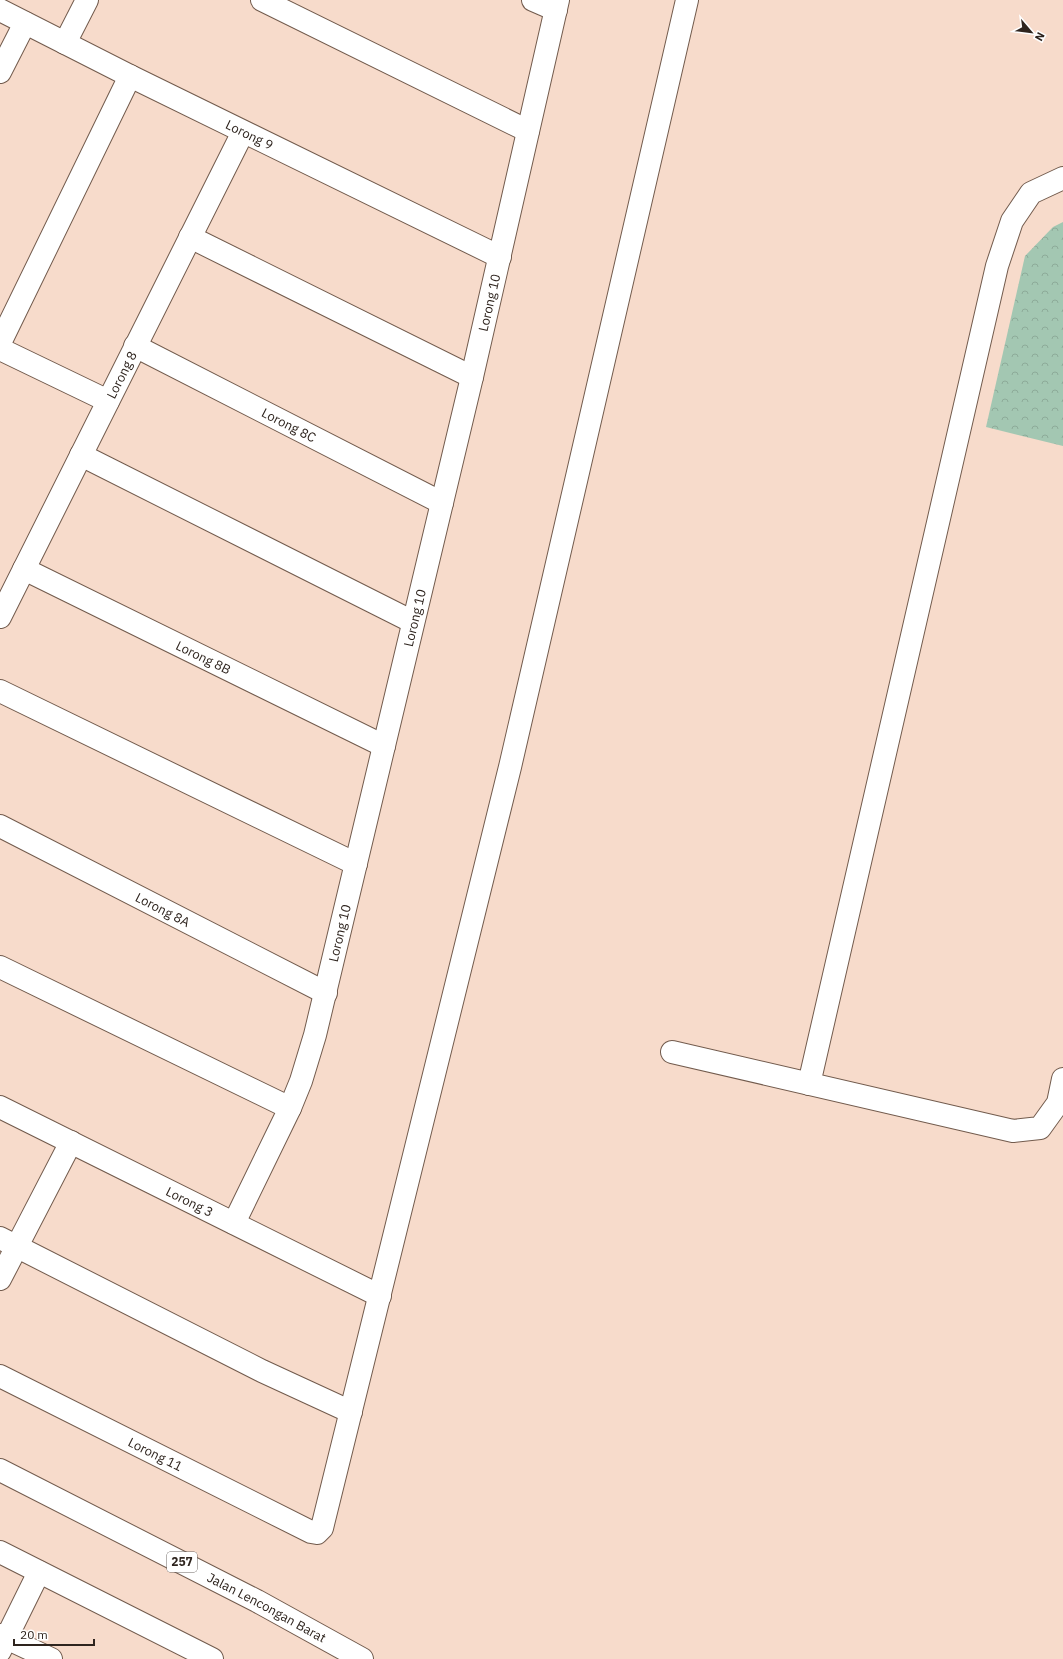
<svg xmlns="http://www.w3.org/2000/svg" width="1063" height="1659" font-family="'IBM Plex Sans',sans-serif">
<defs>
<pattern id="forest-crowns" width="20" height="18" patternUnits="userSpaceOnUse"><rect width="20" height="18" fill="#a3c7b2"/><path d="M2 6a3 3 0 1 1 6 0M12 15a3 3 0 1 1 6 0" fill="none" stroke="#8dab99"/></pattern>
</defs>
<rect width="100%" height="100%" fill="#f7dbcb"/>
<!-- forest -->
<path fill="url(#forest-crowns)" d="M1063 222V446L986 427 1025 256 1053 227Z"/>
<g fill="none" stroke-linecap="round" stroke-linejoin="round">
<defs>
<g id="minor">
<path d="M262 0 528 131"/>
<path d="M533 0 556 10"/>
<path id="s1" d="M0 10 130 76 500 257"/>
<path d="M65 43 87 0"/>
<path d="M0 72 25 23"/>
<path d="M190 237 472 377"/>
<path d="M0 343 130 76"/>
<path id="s2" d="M135 346 442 503"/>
<path d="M0 349 108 401"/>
<path d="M81 455 413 622"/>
<path id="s3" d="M24 569 384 746"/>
<path id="s4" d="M0 617 243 132"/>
<path d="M0 691 356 864"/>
<path id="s5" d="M0 826 326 993"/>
<path d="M0 967 290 1108"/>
<path d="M672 1052 1013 1131 1040 1128 1058 1103 1063 1079"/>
<path d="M809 1084 997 266 1012 221 1031 193 1063 178"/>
<path id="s6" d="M0 1107 380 1296"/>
<path id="s7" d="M234 1223 290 1108 301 1081 315 1035 472 377 558 0"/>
<path d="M0 1238 262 1371 351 1412"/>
<path d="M0 1279 71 1142"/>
<path id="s8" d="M0 1376 311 1532 317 1533 322 1528 510 767 687 0"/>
<path d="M0 1635 51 1659"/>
<path d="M0 1651 39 1572"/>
</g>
<g id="highway">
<path id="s9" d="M0 1470 257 1601 362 1659"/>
<path d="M0 1552 212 1659"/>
</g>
</defs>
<!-- minor casing -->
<use href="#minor" stroke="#725b4d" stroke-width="24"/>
<!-- highway casing -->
<use href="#highway" stroke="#725b4d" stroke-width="24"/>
<!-- minor -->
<use href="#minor" stroke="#fff" stroke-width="22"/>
<!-- highway -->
<use href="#highway" stroke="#fff" stroke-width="22"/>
</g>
<g text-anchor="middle" stroke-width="3" stroke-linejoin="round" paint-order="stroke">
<!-- shield labels -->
<rect fill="#fff" stroke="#6d6662" stroke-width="1" x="167" y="1552" width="30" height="20" rx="3"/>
<g font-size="12" font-weight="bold" fill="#2e241e">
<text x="182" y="1566">257</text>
</g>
<!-- street labels -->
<g font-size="13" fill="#2e241e" stroke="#fff">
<text dy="5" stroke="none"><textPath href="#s1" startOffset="279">Lorong 9</textPath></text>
<text dy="5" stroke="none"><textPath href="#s7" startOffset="958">Lorong 10</textPath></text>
<text dy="5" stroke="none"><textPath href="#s4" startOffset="271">Lorong 8</textPath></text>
<text dy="5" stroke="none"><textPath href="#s2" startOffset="173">Lorong 8C</textPath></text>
<text dy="5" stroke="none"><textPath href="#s7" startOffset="634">Lorong 10</textPath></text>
<text dy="5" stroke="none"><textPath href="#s3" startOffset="200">Lorong 8B</textPath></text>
<text dy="5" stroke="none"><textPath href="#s5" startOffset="183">Lorong 8A</textPath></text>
<text dy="5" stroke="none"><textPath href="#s7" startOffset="310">Lorong 10</textPath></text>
<text dy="5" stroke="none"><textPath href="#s6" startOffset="212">Lorong 3</textPath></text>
<text dy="5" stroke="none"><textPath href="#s8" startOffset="174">Lorong 11</textPath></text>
<text dy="5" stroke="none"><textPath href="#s9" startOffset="300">Jalan Lencongan Barat</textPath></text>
</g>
</g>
<!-- north arrow -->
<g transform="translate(1031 32) rotate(118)" stroke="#ffffff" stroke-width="3" paint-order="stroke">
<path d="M0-3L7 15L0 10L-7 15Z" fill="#2e241e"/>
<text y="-6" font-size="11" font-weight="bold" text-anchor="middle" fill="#2e241e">N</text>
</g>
<!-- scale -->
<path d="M14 1639v6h80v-6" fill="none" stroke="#2e241e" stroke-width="2"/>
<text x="20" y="1639" font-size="12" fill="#2e241e" stroke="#ffffff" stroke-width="3" paint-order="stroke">20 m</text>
</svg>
